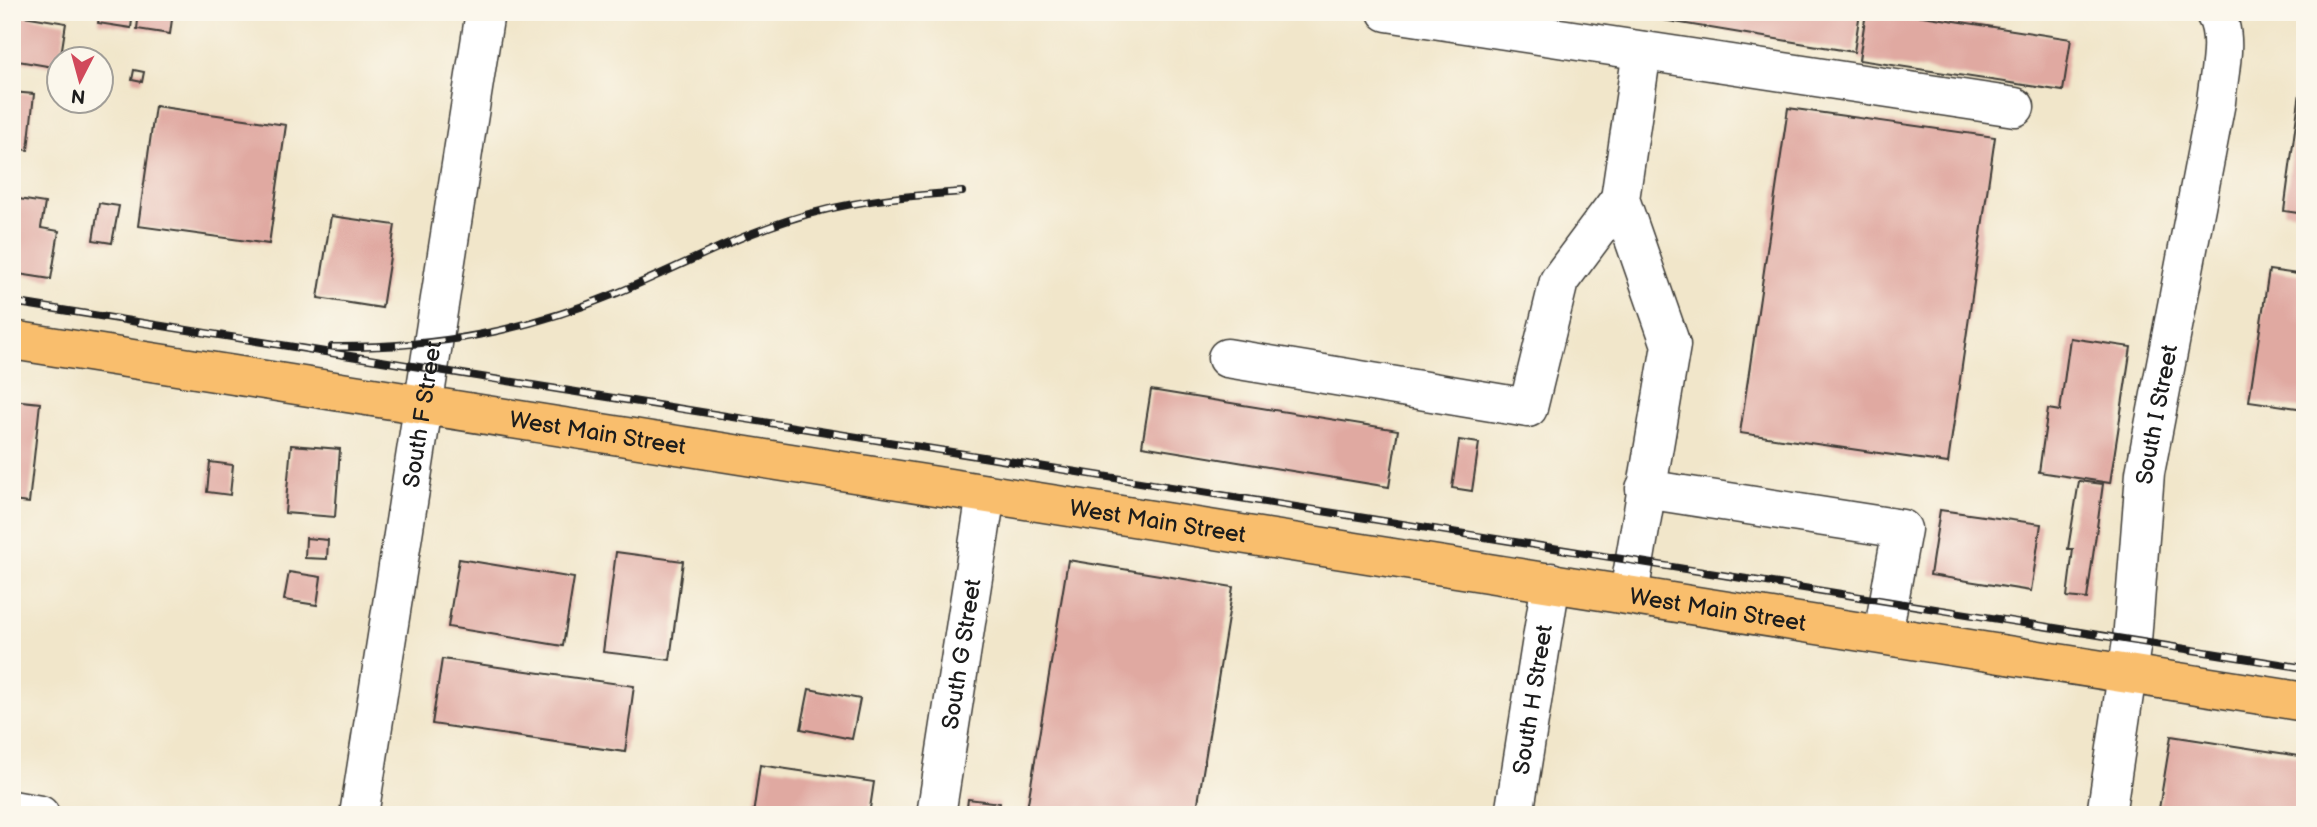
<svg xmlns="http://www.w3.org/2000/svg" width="2317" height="827" font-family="'Balsamiq Sans',sans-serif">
<rect width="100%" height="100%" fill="#fbf7ec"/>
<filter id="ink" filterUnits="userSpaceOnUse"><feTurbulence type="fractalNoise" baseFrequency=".0143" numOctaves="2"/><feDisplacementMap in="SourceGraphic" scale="14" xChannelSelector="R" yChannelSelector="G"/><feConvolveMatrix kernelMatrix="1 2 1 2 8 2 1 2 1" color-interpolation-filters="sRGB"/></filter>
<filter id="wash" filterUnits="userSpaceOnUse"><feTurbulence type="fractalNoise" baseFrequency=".00686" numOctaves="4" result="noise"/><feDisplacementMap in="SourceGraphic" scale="28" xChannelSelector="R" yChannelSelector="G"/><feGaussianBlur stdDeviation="1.57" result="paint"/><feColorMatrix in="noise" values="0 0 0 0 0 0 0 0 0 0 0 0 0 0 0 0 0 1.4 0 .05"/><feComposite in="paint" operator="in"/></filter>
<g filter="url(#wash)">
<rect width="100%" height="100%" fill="#f1e6ca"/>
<g id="blocks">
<!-- building -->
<path fill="#e0a9a1" d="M100 12H133L131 28 98 23Z
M139 12H173L170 34 137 29Z
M1615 12H1860L1854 52Z
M1866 12H1897L2071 39 2063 91 1859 60Z
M12 14 66 23 59 68 12 60Z
M134 70 144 72 142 82 132 80Z
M2303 70H2305V214L2284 211Z
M12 92 34 94 28 150 12 148Z
M155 106 286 125 269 244 138 226Z
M1788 108 1995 137 1948 463 1740 433Z
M12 198 45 203 41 228 59 231 51 279 12 273Z
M99 203 119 206 112 243 93 240Z
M331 216 395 225 382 308 318 298Z
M2269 270 2305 275V409L2249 401Z
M2070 338 2131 347 2110 483 2039 472 2048 409 2060 411Z
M1151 390 1398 430 1389 487 1142 446Z
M12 400 40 403 29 503 12 501Z
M1459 440 1479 443 1472 491 1452 488Z
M291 445 340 449 335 517 285 513Z
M210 462 233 465 230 495 207 492Z
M2079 481 2103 484 2087 599 2067 597 2073 549H2068Z
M1940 510 2041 524 2031 591 1930 575Z
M306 538 328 540 327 559 305 558Z
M616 552 683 561 670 660 603 652Z
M459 559 574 578 563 646 448 627Z
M1068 560 1233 587 1196 815H1026Z
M289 572 321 577 317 605 284 600Z
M442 659 634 686 625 752 432 724Z
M809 689 860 699 852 739 801 729Z
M2171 736 2305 757V815H2158Z
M760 765 874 782 869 815H753Z
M968 799 1000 803 998 815H966Z"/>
</g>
</g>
<g filter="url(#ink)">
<use href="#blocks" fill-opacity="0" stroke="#3c3a36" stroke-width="2"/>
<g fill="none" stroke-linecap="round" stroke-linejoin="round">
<defs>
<g id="minor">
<path d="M1387 12 2015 107"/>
<path d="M1227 358 1528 408 1559 281 1620 199"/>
<path d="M1645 489 1902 529 1883 634"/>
<path d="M1629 594 1671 345 1620 199 1642 51"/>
<path d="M12 810 40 815"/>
<path id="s1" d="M359 815 485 12"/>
<path id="s2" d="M936 815 986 494"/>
<path id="s3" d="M1514 815 1551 582"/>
<path id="s4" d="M2106 815 2132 641 2145 473 2216 102C2218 77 2230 35 2214 12"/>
</g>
<g id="major">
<path id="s5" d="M12 340 2305 702"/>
</g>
</defs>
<!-- minor casing -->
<use href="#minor" stroke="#3c3a36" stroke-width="41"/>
<!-- major casing -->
<use href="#major" stroke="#3c3a36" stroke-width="41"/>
<!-- minor -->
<use href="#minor" stroke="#fff" stroke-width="38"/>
<!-- major -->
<use href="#major" stroke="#f9be6d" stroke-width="38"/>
<defs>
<path id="rail" d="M12 302 2305 668
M332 347C434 348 523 332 617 293 675 269 730 239 789 220 846 201 903 196 962 192"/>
</defs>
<!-- rail casing -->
<use href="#rail" stroke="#1c1c1c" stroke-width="8"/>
<!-- rail -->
<use href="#rail" stroke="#fbf7ec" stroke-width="5" stroke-dasharray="16" stroke-linecap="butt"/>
</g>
</g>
<g text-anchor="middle" stroke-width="5" stroke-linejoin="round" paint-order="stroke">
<!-- street labels -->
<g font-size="23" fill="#1c1c1c" stroke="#fbf7ec">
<text dy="8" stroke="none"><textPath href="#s1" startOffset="406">South F Street</textPath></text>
<text dy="8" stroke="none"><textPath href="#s4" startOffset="404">South I Street</textPath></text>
<text dy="8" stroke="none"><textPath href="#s5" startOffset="593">West Main Street</textPath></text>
<text dy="8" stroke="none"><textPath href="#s5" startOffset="1160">West Main Street</textPath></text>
<text dy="8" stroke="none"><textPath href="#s5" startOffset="1727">West Main Street</textPath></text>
<text dy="8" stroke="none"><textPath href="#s2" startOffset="163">South G Street</textPath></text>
<text dy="8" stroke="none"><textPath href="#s3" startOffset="117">South H Street</textPath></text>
</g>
</g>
<!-- margin -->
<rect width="2317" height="827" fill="none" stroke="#fbf7ec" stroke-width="42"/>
<!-- north arrow -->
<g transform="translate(80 80) rotate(186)"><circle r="33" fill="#fbf7ec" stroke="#a29f99" stroke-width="2"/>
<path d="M0-5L12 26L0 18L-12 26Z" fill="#d1495b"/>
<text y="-10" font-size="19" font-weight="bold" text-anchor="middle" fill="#1c1c1c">N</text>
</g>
</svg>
